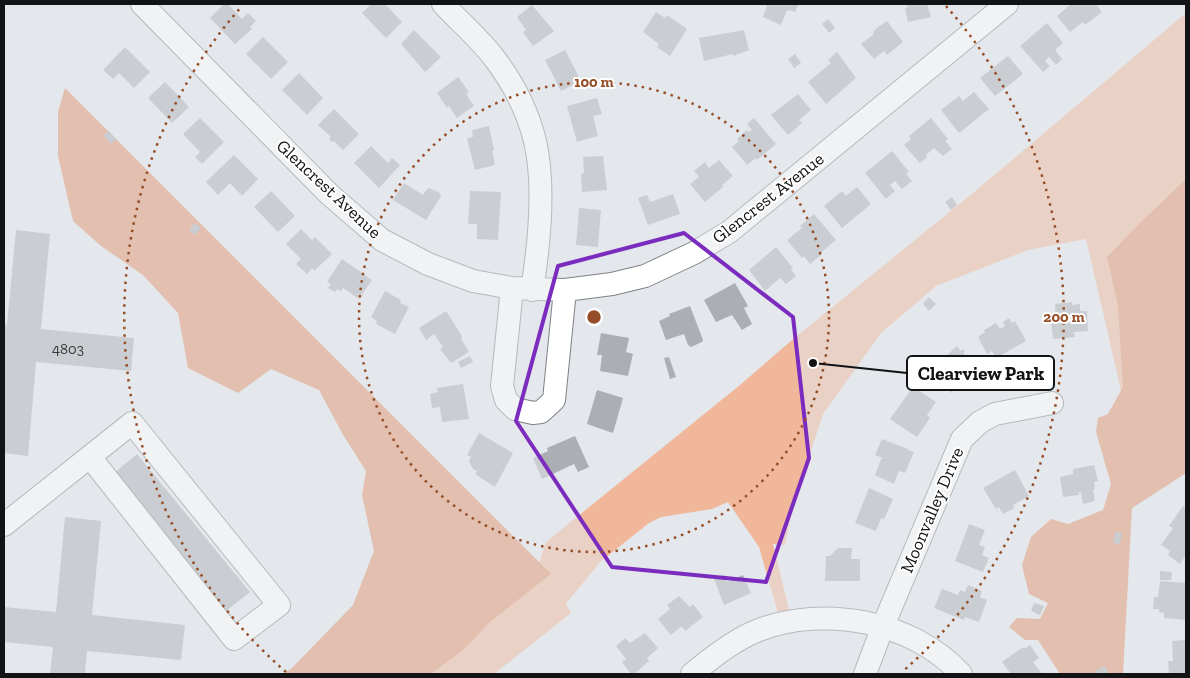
<svg xmlns="http://www.w3.org/2000/svg" width="1190" height="678" font-family="'Zilla Slab',serif">
<rect width="100%" height="100%" fill="#e4e7eb"/>
<!-- green -->
<path fill="#f1b79a" d="M1186 13V473L1132 508 1120 386 1086 239 1028 250 936 286 881 333 823 414 792 509 785 545 773 544 789 610 778 613 759 547 728 502 712 509 661 517 649 523 600 562 566 604 571 613 494 674H408L535 575 546 542 740 385 792 340 979 188Z"/>
<!-- forest -->
<path fill="#e08f67" d="M65 88 551 574 490 622 463 650 431 674H283L292 668 353 605 374 551 362 495 366 471 342 433 319 390 271 369 238 393 188 368 178 313 143 275 101 246 73 221 58 156V112Z
M1186 179V473L1132 508 1123 674H1060L1038 640H1025L1009 627 1017 618 1040 619 1048 603 1029 594 1022 565 1031 537 1051 519 1068 524 1103 510 1111 484 1096 432 1098 418 1108 414 1123 387 1118 305 1107 257 1141 222Z"/>
<!-- building -->
<path fill="#abaeb2" d="M224 4H228L242 19 248 13 256 21 250 27 252 29 235 44 210 18Z
M371 4H385L402 22 386 38 362 13Z
M762 4H799L795 12 790 10V11L787 10 781 25 763 17 767 6Z
M907 4H927L931 17 908 22 905 9 907 8Z
M1071 4H1096L1102 12 1085 25 1083 22 1070 32 1057 16Z
M532 5 554 31 533 46 523 32 526 30 517 17Z
M656 12 665 18 667 15 687 29 670 56 657 47 659 44 643 32Z
M828 19 835 28 829 33 822 24Z
M887 21 903 42 887 55 884 51 874 59 861 44 874 34 873 32 878 27Z
M1047 23 1063 43 1055 50 1062 59 1056 65 1049 57 1045 61 1050 66 1043 72 1020 46Z
M414 30 441 57 425 72 401 44Z
M744 30 749 50 733 56V54L704 61 699 38Z
M263 37 288 62 271 79 246 54Z
M125 47 150 72 134 88 119 73 113 79 103 70Z
M565 50 581 81 561 91 545 60Z
M837 52 856 78 826 104 808 82 831 63 828 60Z
M795 54 801 63 794 68 788 59Z
M1008 56 1023 74 995 96 980 78Z
M299 73 323 98 307 115 282 90Z
M458 77 469 92 466 94 474 106 457 118 449 106 447 108 437 93Z
M165 82 189 107 172 123 148 98Z
M974 92 989 109 959 133 941 110 959 96 963 101Z
M798 94 811 110 799 120 802 123 788 135 771 115Z
M597 98 602 114 593 116 598 136 577 142 567 106Z
M334 109 359 134 343 150 334 141 332 142 329 139 331 137 318 125Z
M200 118 224 142 202 164 195 157 200 152 183 134Z
M754 118 776 144 757 160 756 158 747 165 732 147 739 141 737 139 747 130 749 132 752 130 747 124Z
M931 118 948 139 945 141 952 149 943 156 934 148 926 155 927 157 920 163 904 145 911 139 909 136Z
M489 126 494 150 492 151 495 165 475 170 467 138 473 137 472 130Z
M109 131 116 139 111 144 103 135Z
M371 146 388 163 392 158 400 165 379 188 354 163Z
M892 151 909 172 906 174 912 181 902 189 895 181 890 185 895 191 886 199 865 173Z
M234 155 258 179 242 196 230 183 218 195 206 182Z
M603 156 607 190 582 192 581 174 584 173 583 157Z
M719 160 733 176 722 185 723 187 705 202 690 184 699 177 694 171 705 162 709 168Z
M404 183 423 195 428 188 439 192 441 196 426 220 393 200Z
M857 187 871 204 842 228 824 206 842 191 846 196Z
M271 191 295 216 278 232 254 207Z
M470 191 501 192 498 240 477 239V224H468Z
M673 194 680 214 648 225 638 198 647 195 650 202Z
M952 197 957 205 951 210 945 202Z
M579 208 601 210 598 247 576 245Z
M814 214 836 240 819 254 821 255 810 264 804 256 802 258 787 240 802 228 800 226Z
M195 223 201 228 195 235 189 230Z
M301 229 312 240 315 237 332 254 314 271 312 268 307 274 296 264 301 259 286 244Z
M16 230 50 234 41 329 134 338 131 371 36 362 28 456 4 453V324L7 325Z
M776 247 793 268 791 269 796 276 786 284 780 278 765 291 749 270Z
M342 259 372 280 359 299 343 288 341 291 337 289 335 292 328 288 331 284 327 282Z
M735 283 748 306 744 308 752 324 742 330 732 315 716 322 704 300Z
M385 291 401 300 400 303 409 307 395 334 376 324 377 321 371 317Z
M929 297 936 304 929 311 923 304Z
M1072 302V305L1080 304V311H1087L1088 331 1074 332 1075 337 1053 339 1051 322 1056 321 1055 304Z
M690 306 703 340 702 342 691 347 688 345 684 334 666 340 659 321 670 316 669 314Z
M446 311 462 336 461 339 469 352 451 363 440 349 443 347 434 334 426 340 419 328Z
M1009 318 1012 323 1015 321 1026 341 996 358 992 351 987 354 978 337 985 332 984 330 996 323 1000 329 1005 326 1003 322Z
M601 333 629 338 626 352 633 354 628 376 600 371 602 355H597Z
M957 346 961 351 963 349 965 351 963 353 978 369 951 393 935 375 951 361 946 356Z
M470 356 473 362 461 368 458 362Z
M669 357 676 377 670 379 664 358Z
M463 384 469 419 442 422 440 407 432 408 430 394 438 392 437 388Z
M913 387 936 402 927 415 930 418 917 437 890 419Z
M597 390 623 398 613 433 587 424Z
M479 433 513 453 495 487 475 474 477 471 473 469 469 461 471 457 467 455Z
M575 436 589 467 578 472 574 464 542 479 533 458 548 451 547 448Z
M882 439 908 449 907 450 914 452 905 473 899 471 894 484 875 475 881 459 883 458 875 455Z
M137 454 250 592 226 611 113 474Z
M1094 465 1098 481 1094 482 1095 489 1093 490 1095 501 1083 504 1081 492 1078 493 1079 495 1063 497 1060 477 1073 474V469Z
M1015 470 1029 496 1013 505 1014 508 1003 514 999 507 996 509 983 488Z
M869 488 893 499 884 519 881 518 876 531 855 523Z
M1183 506 1186 509V555L1180 564 1168 555 1170 551 1161 545 1173 528 1169 526Z
M65 517 101 521 92 615 185 625 181 660 87 651 85 674H50L53 647 4 642V607L56 612Z
M969 524 985 530 979 545 985 547 982 555 989 558 983 572 955 561Z
M1115 532 1122 533 1120 544 1113 543Z
M838 548H852L851 559H860V581H825L826 556H830Z
M1160 571 1172 572 1171 580H1160Z
M724 575 727 582 743 575 751 593 724 605 714 579Z
M1160 581 1186 583V620L1164 618V613L1159 612V609H1153L1154 597H1158Z
M968 585 982 591 980 597 987 600 979 622 965 617 964 620 934 608 942 589 958 595 960 590 965 592Z
M679 596 690 607 693 604 703 617 685 631 682 626 671 635 658 619 670 609 667 605Z
M1034 603 1044 606 1040 615 1031 611Z
M645 633 658 648 647 658 649 661 634 674H631L622 662 626 659 616 646 625 638 630 643Z
M1186 640V674H1169L1168 661H1173L1172 641Z
M1030 645 1039 658 1033 662 1042 674H1011L1002 662 1023 647 1024 649Z
M1105 666 1109 674H1096L1095 671Z"/>
<g fill="none" stroke-linecap="round" stroke-linejoin="round">
<defs>
<path id="minor" d="M142 4 329 194 382 240 428 264 473 281 512 288 565 290 612 284 645 276 694 253 729 232 1007 4
M443 4C460 22 480 39 495 59 513 83 528 112 535 141 545 184 539 246 532 290
M512 288 502 386 506 400 515 409 533 413 541 412 554 400 565 290
M4 525 132 423 279 605 234 639 90 457
M692 674C711 658 735 639 759 630 824 605 913 621 961 674
M865 674 883 626 962 439 980 422 995 414 1052 403"/>
</defs>
<!-- minor casing -->
<use href="#minor" stroke="#7f8285" stroke-width="24"/>
<!-- minor -->
<use href="#minor" stroke="#fff" stroke-width="22"/>
</g>
<!-- marked area -->
<path d="M0 0H1190V678H0ZM684 233 793 317 809 458 766 582 612 567 516 421 558 266Z" fill="#e4e7eb" fill-opacity=".55" fill-rule="evenodd"/>
<path fill="none" stroke="#7b2cbf" stroke-width="4" stroke-linejoin="round" d="M684 233 793 317 809 458 766 582 612 567 516 421 558 266Z"/>
<!-- distance rings -->
<g fill="none" stroke="#954e28" stroke-width="2.5" stroke-dasharray="2.5 5">
<circle cx="594" cy="317" r="235"/>
<path d="M286 672A470 470 0 0 1 242 6M946 6A470 470 0 0 1 902 672"/>
</g>
<g text-anchor="middle" stroke-width="4" stroke-linejoin="round" paint-order="stroke">
<!-- number labels -->
<g font-size="15" fill="#383a3c">
<text x="68" y="354">4803</text>
</g>
<!-- street labels -->
<g font-size="18" fill="#121315" stroke="#fff">
<text transform="translate(329 189) rotate(43)" y="6">Glencrest Avenue</text>
<text transform="translate(768 198) rotate(-38)" y="6">Glencrest Avenue</text>
<text transform="translate(932 510) rotate(-67)" y="6">Moonvalley Drive</text>
</g>
</g>
<circle cx="594" cy="317" r="8" fill="#954e28" stroke="#fff" stroke-width="2.5"/>
<g font-size="15" text-anchor="middle" font-weight="bold" fill="#954e28" stroke="#fff" stroke-width="4" stroke-linejoin="round" paint-order="stroke">
<text x="594" y="87">100 m</text>
<text x="1064" y="322">200 m</text>
</g>
<!-- callouts -->
<path fill="none" stroke="#121315" stroke-width="2" d="M813 363L907 373"/>
<circle fill="#121315" stroke="#fff" stroke-width="2" cx="813" cy="363" r="5"/>
<rect fill="#fff" stroke="#121315" stroke-width="2" x="907" y="356" width="147" height="34" rx="5"/>
<g font-size="19" text-anchor="middle" font-weight="bold" fill="#121315">
<text x="981" y="380">Clearview Park</text>
</g>
<!-- border -->
<rect width="1190" height="678" fill="none" stroke="#121315" stroke-width="10"/>
</svg>
